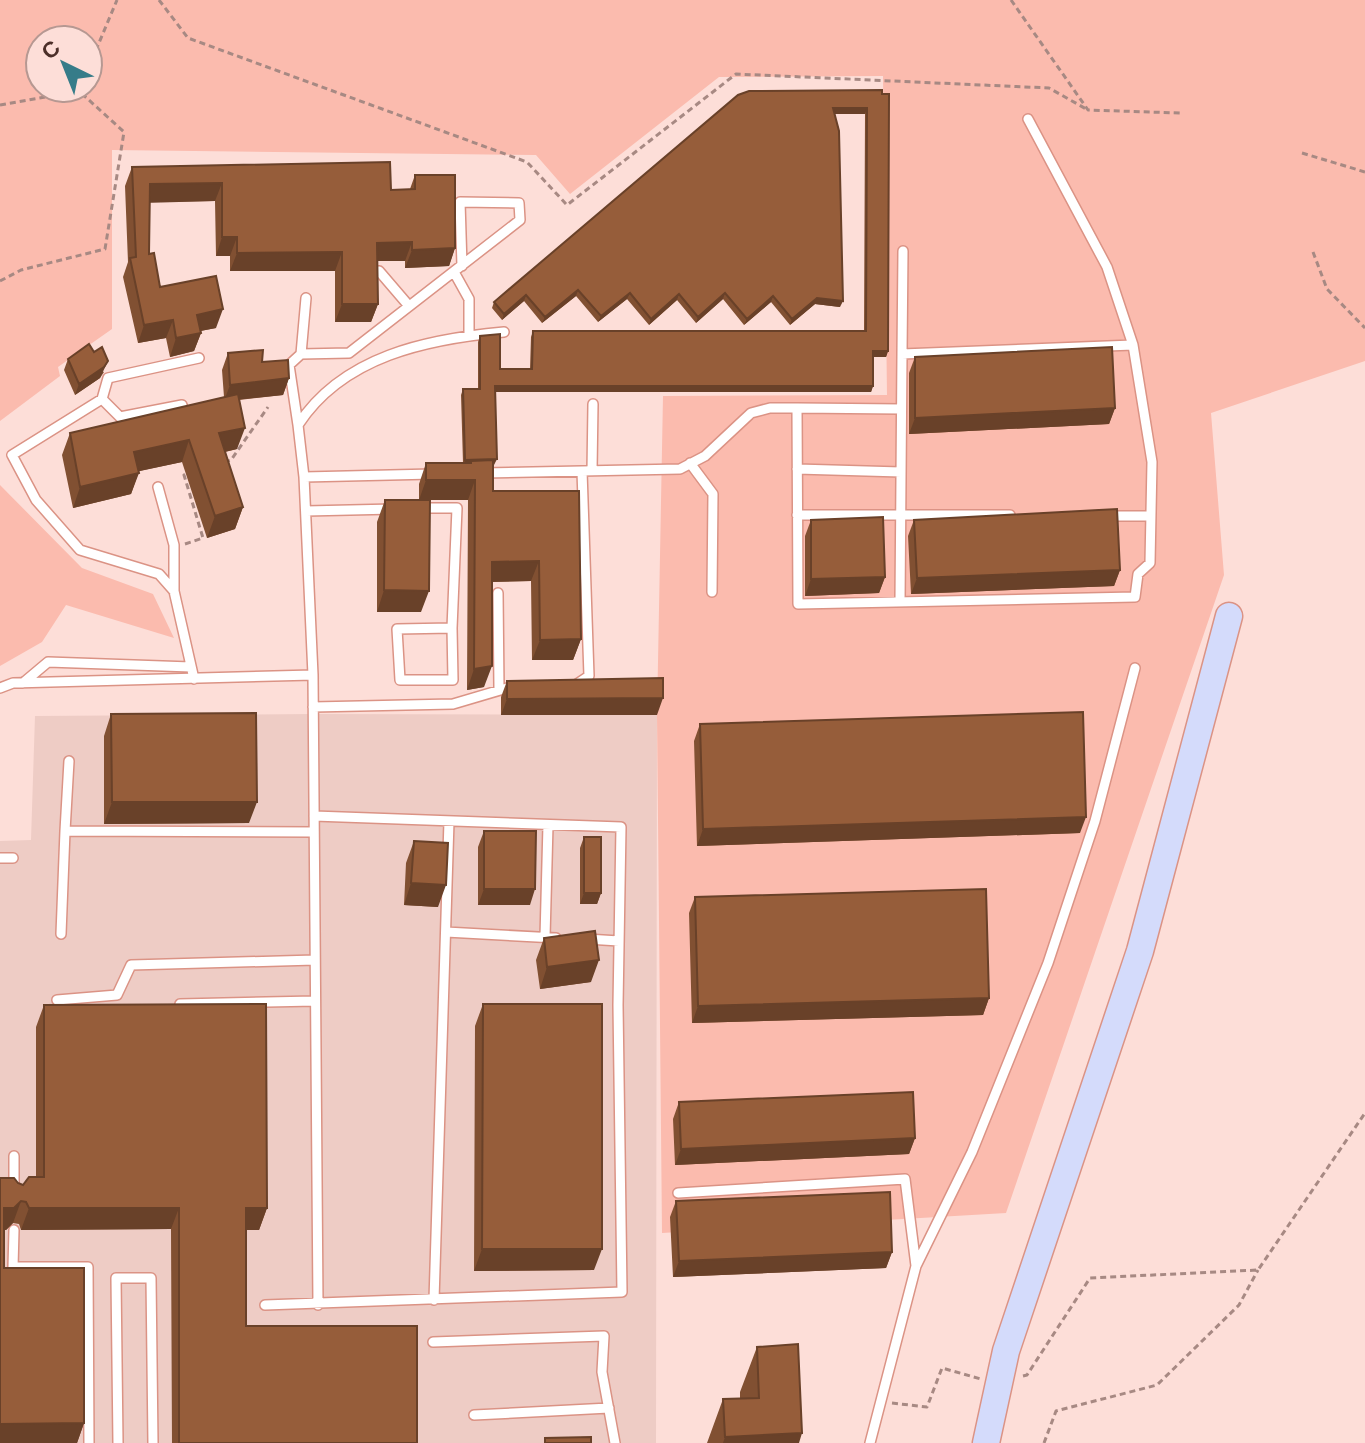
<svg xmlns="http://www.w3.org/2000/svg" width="1365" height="1443" font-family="'DM Sans',sans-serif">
<rect width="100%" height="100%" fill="#fdded8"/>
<!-- built -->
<path fill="#eeccc5" d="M313 714 657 715 656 1443H0V841L31 840 35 716Z"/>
<!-- green -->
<path fill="#fbbbae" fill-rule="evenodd" d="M0 0H1365V361L1211 413 1224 575 1006 1213 662 1233 657 715 663 396 887 395 883 76 719 77 570 194 536 155 112 150V329L58 367 60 376 0 421ZM40 40H88V88H40Z
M0 485 82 568 153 594 174 638 66 605 42 642 0 666Z"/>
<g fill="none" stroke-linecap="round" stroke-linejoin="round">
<defs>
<path id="service" d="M379 271 409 306
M454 272 469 299V336
M301 354 349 353 520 220 519 203 460 202 462 266
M902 354 903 251
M102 399 120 417 182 405
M797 408 901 409
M298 425 289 365 301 354 306 298
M690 463 713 494 712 592
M797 469 901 472
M592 471 593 404
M483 473 680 469 705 456 751 413 770 408H797L798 604 1135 597 1138 574 1150 563 1152 462 1133 345 1107 267 1028 119
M304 477 433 474
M158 487 174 545V591L194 679
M421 508H457L452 628 397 629 400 680H453L452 628
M306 511 394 509
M797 515H1010
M1108 516H1150
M174 591 159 574 80 550 36 500 12 455 102 399 108 378 199 358
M498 593 499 689
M900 602 902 354 1133 345
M23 683 48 662 191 667
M577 684 589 676 582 471
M0 688 13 683 313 675
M313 707 453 704 514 686
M69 761 65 831 314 832
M0 858H13
M446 932 556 938
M61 934 65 831
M545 937 548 825
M587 939 619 941
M57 1000 117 995 131 965 315 960
M180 1004 315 1001
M14 1188V1156
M678 1193 905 1179 916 1266
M14 1230 13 1267H88L89 1443
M434 1300 449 821
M265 1305 622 1292 618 1005 621 827 314 816
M318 1305 313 675 304 477 298 425C343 356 427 339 504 332
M433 1342 604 1336 602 1372 615 1443
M474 1415 609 1408
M118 1443 116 1278H151L153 1443
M870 1443 916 1266 972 1152 1048 963 1095 821 1135 668"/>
<path id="secondary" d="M986 1443 1006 1351 1140 951 1229 616"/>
</defs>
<!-- service casing -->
<use href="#service" stroke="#db9385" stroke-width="12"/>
<!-- secondary casing -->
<use href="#secondary" stroke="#db9385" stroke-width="29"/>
<!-- path -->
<path stroke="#a78983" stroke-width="3" stroke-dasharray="6 4" stroke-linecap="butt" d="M159 0 188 38 527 162 567 205 736 74 1049 88 1088 110
M1011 0 1088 110 1180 113
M88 69 117 0
M0 105 79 91
M1302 153 1365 172
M1313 252 1327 289 1365 328
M0 281 21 270 105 249 124 132 79 91 80 88
M224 462 231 460 268 407
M185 544 203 538 184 475 187 474
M1023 1376 1027 1375 1090 1278 1258 1270 1365 1113
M892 1403 927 1407 942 1368 981 1379
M1044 1443 1056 1411 1157 1385 1239 1305 1258 1270"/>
<!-- service -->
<use href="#service" stroke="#fff" stroke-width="9"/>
<!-- secondary -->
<use href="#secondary" stroke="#d4dbfb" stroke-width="26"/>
</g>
<!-- wall -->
<path fill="#815032" d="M882 90 888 351 886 357H873V386L871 392H495L494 465H493V491H579L581 639 573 660H532L531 581 492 582 484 687 467 690 468 500H419V484L426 463H463L461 395 463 389H478V342L480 336 500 369H530L531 337 533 331H864L865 114H834L840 307 815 304 790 325 771 302 744 325 723 299 696 323 677 300 649 325 627 299 598 322 576 296 542 323 524 301 502 320 492 308 494 302 738 95Z
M132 167 391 190 410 189 415 175 455 248 449 266 405 268V261H378V304L371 322H335V271H230V256H216L215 201 150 202 149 254 160 287 216 328 200 331 201 333 194 351 170 357 166 338 138 343 123 277 128 262 125 186Z
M228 353 262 362 289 378 283 395 239 400 237 449 225 452 243 507 235 529 207 538 182 462 139 471 131 494 73 508 62 455 70 433 224 397 222 370Z
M915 357 1115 408 1109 424 909 434V373Z
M68 359 104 372 100 378 75 395 64 370Z
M385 500 421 612H377V522Z
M811 520 885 577 879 593 805 596V536Z
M914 520 1120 570 1114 586 911 594 908 536Z
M507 681 657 715H501V697Z
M111 714 249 823 104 824V736Z
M700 724 1080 833 697 846 694 741Z
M484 831 530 905H478V847Z
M584 837 601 893 597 904H580V848Z
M414 841 438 907 404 905 406 863Z
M695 897 989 998 983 1015 692 1023 689 913Z
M544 938 591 982 540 989 536 960Z
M483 1004 594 1270 474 1271 475 1026Z
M44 1005 267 1208 259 1230H246V1326L417 1443H172L171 1229 21 1230 19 1224 13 1223 6 1230H4V1268L84 1423 77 1443H0V1178L23 1185 36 1177V1027Z
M679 1102 915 1138 909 1154 675 1165 673 1119Z
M676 1201 892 1252 886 1268 673 1277 670 1217Z
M757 1347 799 1443H707L723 1399 740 1398V1392Z"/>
<!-- shaded-wall -->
<path fill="#694129" d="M833 108H867L865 114H830Z
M222 183 215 201 143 203 150 184Z
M222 237H237L230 256H216Z
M412 242 405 261H371L377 243Z
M455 248 449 266 405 268 412 250Z
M342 252 335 271H230L237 253Z
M578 290 576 296 542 323 545 317Z
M630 293 627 299 598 322 601 316Z
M725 293 723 299 696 323 698 317Z
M679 294 677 300 649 325 651 319Z
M526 295 524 301 502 320 504 314Z
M773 296 771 302 744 325 747 319Z
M817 298 843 301 840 307 815 304 790 325 792 319Z
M342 304H378L371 322H335Z
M223 309 216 328 190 333 197 315Z
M173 320 166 338 138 343 144 325Z
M201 333 194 351 170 357 176 338Z
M873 351H888L886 357H871Z
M108 361 100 378 75 395 79 384Z
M289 378 283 395 224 401 230 385Z
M495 386H873L871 392H492Z
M1115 408 1109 424 909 434 915 418Z
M245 428 237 449 211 455 219 433Z
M189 440 182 462 126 474 134 452Z
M497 459 494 465 470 466 471 461 469 466H463L465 460Z
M139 473 131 494 73 508 80 487Z
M426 480H475L468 500H419Z
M243 507 235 529 207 538 215 516Z
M539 561 531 581 485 582 492 562Z
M1120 570 1114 586 911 594 917 578Z
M885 577 879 593 805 596 811 579Z
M384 590 429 591 421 612H377Z
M581 639 573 660H532L540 640Z
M492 666 484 687 467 690 474 669Z
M663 698 657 715H501L507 699Z
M112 802H257L249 823 104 824Z
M1086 817 1080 833 697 846 703 829Z
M411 883 446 885 438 907 404 905Z
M484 889H535L530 905H478Z
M584 893H601L597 904H580Z
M599 960 591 982 540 989 547 967Z
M989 998 983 1015 692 1023 698 1006Z
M915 1138 909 1154 675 1165 681 1149Z
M21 1201 13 1223 6 1230H0L4 1208Z
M29 1208H179L171 1229 21 1230Z
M246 1208H267L259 1230H238Z
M482 1249H602L594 1270 474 1271Z
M892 1252 886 1268 673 1277 679 1261Z
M84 1423 77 1443H0V1424Z
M802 1433 799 1443H723L725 1437Z"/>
<!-- building -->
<path fill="#965d3a" stroke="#694129" stroke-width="2" d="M882 90V94H889L888 351H873V386H495L497 459 465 460 463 389H480V336L500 334V369H532L533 331H866L867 108H833L839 131 843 301 817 298 792 319 773 296 747 319 725 293 698 317 679 294 651 319 630 293 601 316 578 290 545 317 526 295 504 314 494 302 738 95 749 91Z
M390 162 391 190 415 189V175H455V248L412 250V242L377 243 378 304H342V252L237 253V237H222V183L150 184 149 254 154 253 160 287 216 276 223 309 197 315 201 333 176 338 173 320 144 325 130 258 136 257 132 167Z
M89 344 94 352 102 347 108 361 104 367 79 384 68 359Z
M1112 347 1115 408 915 418V357Z
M263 350 262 362 288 360 289 378 230 385 228 353Z
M238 394 245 428 219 433 243 507 215 516 189 440 134 452 139 473 80 487 70 433Z
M493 460V491H579L581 639 540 640 539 561 492 562V666L474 669 475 480H426V463H471V461Z
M385 500H430L429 591 384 590Z
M1117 509 1120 570 917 578 914 520Z
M883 517 885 577 811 579V520Z
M663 678V698L507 699V681Z
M1083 712 1086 817 703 829 700 724Z
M256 713 257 802H112L111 714Z
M484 831H536L535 889H484Z
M584 837H601V893H584Z
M414 841 448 843 446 885 411 883Z
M986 889 989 998 698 1006 695 897Z
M595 931 599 960 547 967 544 938Z
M266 1004 267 1208H246V1326H417V1443H179V1208H29L26 1202 21 1201 14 1208H4V1268H84V1423L0 1424V1178H14L18 1183 23 1185 29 1177H44V1005Z
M483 1004H602V1249H482Z
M913 1092 915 1138 681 1149 679 1102Z
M890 1192 892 1252 679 1261 676 1201Z
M798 1344 802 1433 725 1437 723 1399 759 1398 757 1347Z
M591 1437V1443H545V1438Z"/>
<!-- north arrow -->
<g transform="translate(64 64) rotate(317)"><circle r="38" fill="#fdded8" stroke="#b69892" stroke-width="2"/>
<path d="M0-6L14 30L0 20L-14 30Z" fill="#367c89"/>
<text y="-12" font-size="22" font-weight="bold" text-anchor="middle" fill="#4c2f29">С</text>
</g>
</svg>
